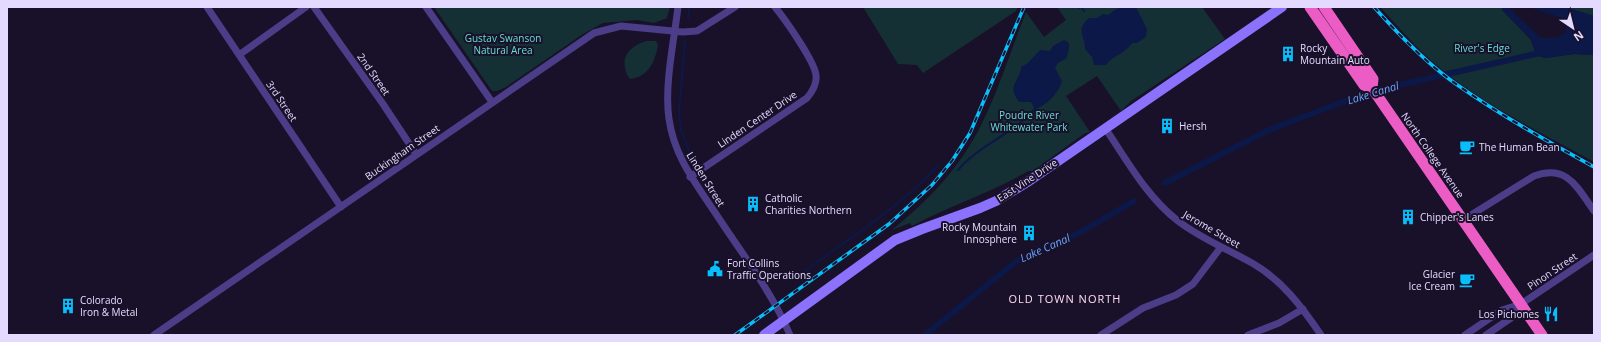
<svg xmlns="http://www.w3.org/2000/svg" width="1601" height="342" font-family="'Open Sans',sans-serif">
<rect width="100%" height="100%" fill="#19112a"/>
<!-- green -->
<path fill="#143034" d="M434 7H670L667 18 654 23 637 20 603 23 583 34 506 87 497 91H492Z
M863 7H1018L1016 11 923 73 917 65 898 64Z
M1057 7H1202L1225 39 1131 101 1121 111 1097 76 1066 96 1090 132 1085 133 1033 171H1028C991 193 950 205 912 226L910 223 892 230C920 207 945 183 965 153 992 113 1008 57 1026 12L1044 37 1066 20Z
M1380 7H1502V10L1531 40 1536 55 1545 58 1574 54 1594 55V162C1537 130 1475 101 1426 56 1410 41 1395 23 1380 7Z
M1565 7H1594V16L1590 15Z
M646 41H656L658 45C655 61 649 77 630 79 627 76 626 72 625 68 622 53 634 45 646 41Z"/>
<!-- water -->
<path fill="#0b1848" d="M1126 7H1136L1147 29 1146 37 1137 43H1132C1125 54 1113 55 1106 65H1094L1092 57 1085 49C1085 35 1075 30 1089 18H1097L1103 14 1108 15 1116 9Z
M1502 7H1512L1511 10 1541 38H1557L1566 32 1565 19 1528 7H1565L1594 16V55L1574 54 1545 58 1536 55 1531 39 1502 10Z
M1064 40C1074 44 1067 50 1067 58L1058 63 1055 68 1062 81C1059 93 1046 106 1035 109L1031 102H1019C1006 84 1020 82 1021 67L1028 63 1040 50 1050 51 1053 46Z"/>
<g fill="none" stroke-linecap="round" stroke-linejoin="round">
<!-- stream -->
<path stroke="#0b1848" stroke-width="2" d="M1081 7 1084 11
M1079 8V7
M688 20 689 7
M685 40 679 111 681 130 689 151
M958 170C979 145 1013 134 1035 109
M793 280C842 242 897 211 938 165"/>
<!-- canal -->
<path stroke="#0b1848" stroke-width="6" d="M1165 183 1267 131 1342 102 1390 87 1544 52
M925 335 1018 260 1081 232 1134 201"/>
<!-- minor -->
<path stroke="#4b3d88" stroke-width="7" d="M207 7 341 207
M314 7 383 104 416 154
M426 7 492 102
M678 7C674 41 664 86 669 119 674 155 694 181 714 211 740 251 771 290 790 335
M239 55 306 7
M1105 128C1127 160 1146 196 1178 221 1200 238 1227 249 1252 263 1282 280 1302 307 1321 335
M690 177 807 98C812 92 817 85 816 76 816 63 784 18 775 7
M1463 220 1534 176C1567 164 1577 187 1594 211
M154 335 594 33 621 26 683 32 697 31 735 7
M1101 335 1143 308 1176 295 1193 284 1221 247
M1248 335 1279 323 1303 309
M1465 335 1502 310 1521 304 1594 255
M1486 335 1511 318 1521 304"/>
<!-- secondary -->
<path stroke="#8b72fd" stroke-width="10" d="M764 335 895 240 922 229 980 208 996 201 1029 181 1282 7"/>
<!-- trunk -->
<path stroke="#ec5cc5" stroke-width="11" d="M1310 7 1364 85 1372 88 1542 335
M1324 7 1373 79 1372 88"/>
<defs>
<path id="rail" d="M1374 7C1399 35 1426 63 1456 84 1500 115 1547 141 1594 167
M735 335 889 224 932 185 952 161 970 133 1024 7"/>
</defs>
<!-- rail casing -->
<use href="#rail" stroke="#08bffc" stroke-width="3.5"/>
<!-- rail -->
<use href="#rail" stroke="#19112a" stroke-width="2" stroke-dasharray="6" stroke-linecap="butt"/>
</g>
<!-- icons -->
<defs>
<symbol id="building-bare" viewBox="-9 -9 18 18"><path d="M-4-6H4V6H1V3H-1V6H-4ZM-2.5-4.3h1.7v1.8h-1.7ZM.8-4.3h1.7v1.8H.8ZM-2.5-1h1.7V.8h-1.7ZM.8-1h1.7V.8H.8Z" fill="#08bffc" stroke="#19112a" stroke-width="2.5" paint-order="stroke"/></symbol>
<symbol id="cafe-bare" viewBox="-9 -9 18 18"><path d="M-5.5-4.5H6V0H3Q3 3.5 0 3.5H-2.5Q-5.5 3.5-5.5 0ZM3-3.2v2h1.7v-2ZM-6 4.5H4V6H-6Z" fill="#08bffc" stroke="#19112a" stroke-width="2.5" paint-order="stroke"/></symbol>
<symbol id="civic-bare" viewBox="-9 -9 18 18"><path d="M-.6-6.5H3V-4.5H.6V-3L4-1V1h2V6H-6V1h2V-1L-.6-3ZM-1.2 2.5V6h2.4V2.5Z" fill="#08bffc" stroke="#19112a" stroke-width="2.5" paint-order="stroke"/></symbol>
<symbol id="restaurant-bare" viewBox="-9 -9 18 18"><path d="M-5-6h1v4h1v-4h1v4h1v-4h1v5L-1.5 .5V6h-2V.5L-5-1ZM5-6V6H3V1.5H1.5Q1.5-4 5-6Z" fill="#08bffc" stroke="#19112a" stroke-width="2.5" paint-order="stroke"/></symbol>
</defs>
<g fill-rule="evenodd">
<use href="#building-bare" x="1277" y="43" width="22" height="22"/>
<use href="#building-bare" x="1156" y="115" width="22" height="22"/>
<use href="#cafe-bare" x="1456" y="136" width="22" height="22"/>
<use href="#building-bare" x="742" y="193" width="22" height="22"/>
<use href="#building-bare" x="1397" y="206" width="22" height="22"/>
<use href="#building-bare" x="1018" y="222" width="22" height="22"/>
<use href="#civic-bare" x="704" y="258" width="22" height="22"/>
<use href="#cafe-bare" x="1456" y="269" width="22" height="22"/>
<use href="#building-bare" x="57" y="295" width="22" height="22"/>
<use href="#restaurant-bare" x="1540" y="303" width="22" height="22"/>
</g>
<g text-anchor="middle" stroke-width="4" stroke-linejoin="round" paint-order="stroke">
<!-- park labels -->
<g font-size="10" fill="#65dfd4" stroke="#19112a">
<text x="503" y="42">Gustav Swanson<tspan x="503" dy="12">Natural Area</tspan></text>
<text x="1482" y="52">River's Edge</text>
<text x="1029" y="119">Poudre River<tspan x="1029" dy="12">Whitewater Park</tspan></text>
</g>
<!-- poi labels -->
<g font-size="10" fill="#e4daff" stroke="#19112a" text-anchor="start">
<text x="1300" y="52">Rocky<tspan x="1300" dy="12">Mountain Auto</tspan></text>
<text x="1179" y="130">Hersh</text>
<text x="1479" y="151">The Human Bean</text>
<text x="765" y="202">Catholic<tspan x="765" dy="12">Charities Northern</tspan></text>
<text x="1420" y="221">Chipper's Lanes</text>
<text x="1017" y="231" text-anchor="end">Rocky Mountain<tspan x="1017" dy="12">Innosphere</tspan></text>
<text x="727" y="267">Fort Collins<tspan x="727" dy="12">Traffic Operations</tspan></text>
<text x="1455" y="278" text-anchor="end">Glacier<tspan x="1455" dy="12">Ice Cream</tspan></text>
<text x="80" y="304">Colorado<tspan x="80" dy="12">Iron &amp; Metal</tspan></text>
<text x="1539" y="318" text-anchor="end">Los Pichones</text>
</g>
<!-- street labels -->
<g font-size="10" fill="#e4daff" stroke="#19112a">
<text transform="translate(374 74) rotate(55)" y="4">2nd Street</text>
<text transform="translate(282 101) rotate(56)" y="4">3rd Street</text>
<text transform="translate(757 119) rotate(-34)" y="4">Linden Center Drive</text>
<text transform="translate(402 152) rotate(-35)" y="4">Buckingham Street</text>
<text transform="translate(1433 155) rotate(55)" y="4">North College Avenue</text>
<text transform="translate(706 179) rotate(58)" y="4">Linden Street</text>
<text transform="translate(1027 180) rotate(-33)" y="4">East Vine Drive</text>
<text transform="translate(1212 229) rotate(30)" y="4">Jerome Street</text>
<text transform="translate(1552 271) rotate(-34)" y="4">Pinon Street</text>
</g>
<!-- water labels -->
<g font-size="11" font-style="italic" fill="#69a2fd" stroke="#19112a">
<text transform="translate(1373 93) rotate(-17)" y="4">Lake Canal</text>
<text transform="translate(1045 248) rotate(-24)" y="4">Lake Canal</text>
</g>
<!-- neighbourhood labels -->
<g font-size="11" letter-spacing="1" fill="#ffdced" stroke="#19112a">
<text x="1065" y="303">OLD TOWN NORTH</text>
</g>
</g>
<!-- border -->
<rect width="1601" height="342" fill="none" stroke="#e4daff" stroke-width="16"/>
<!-- north arrow -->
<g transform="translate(1573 28) rotate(145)" stroke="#19112a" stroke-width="3" paint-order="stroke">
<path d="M0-3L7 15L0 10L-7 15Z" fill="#e4daff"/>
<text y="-6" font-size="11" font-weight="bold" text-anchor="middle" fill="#e4daff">N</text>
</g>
</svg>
